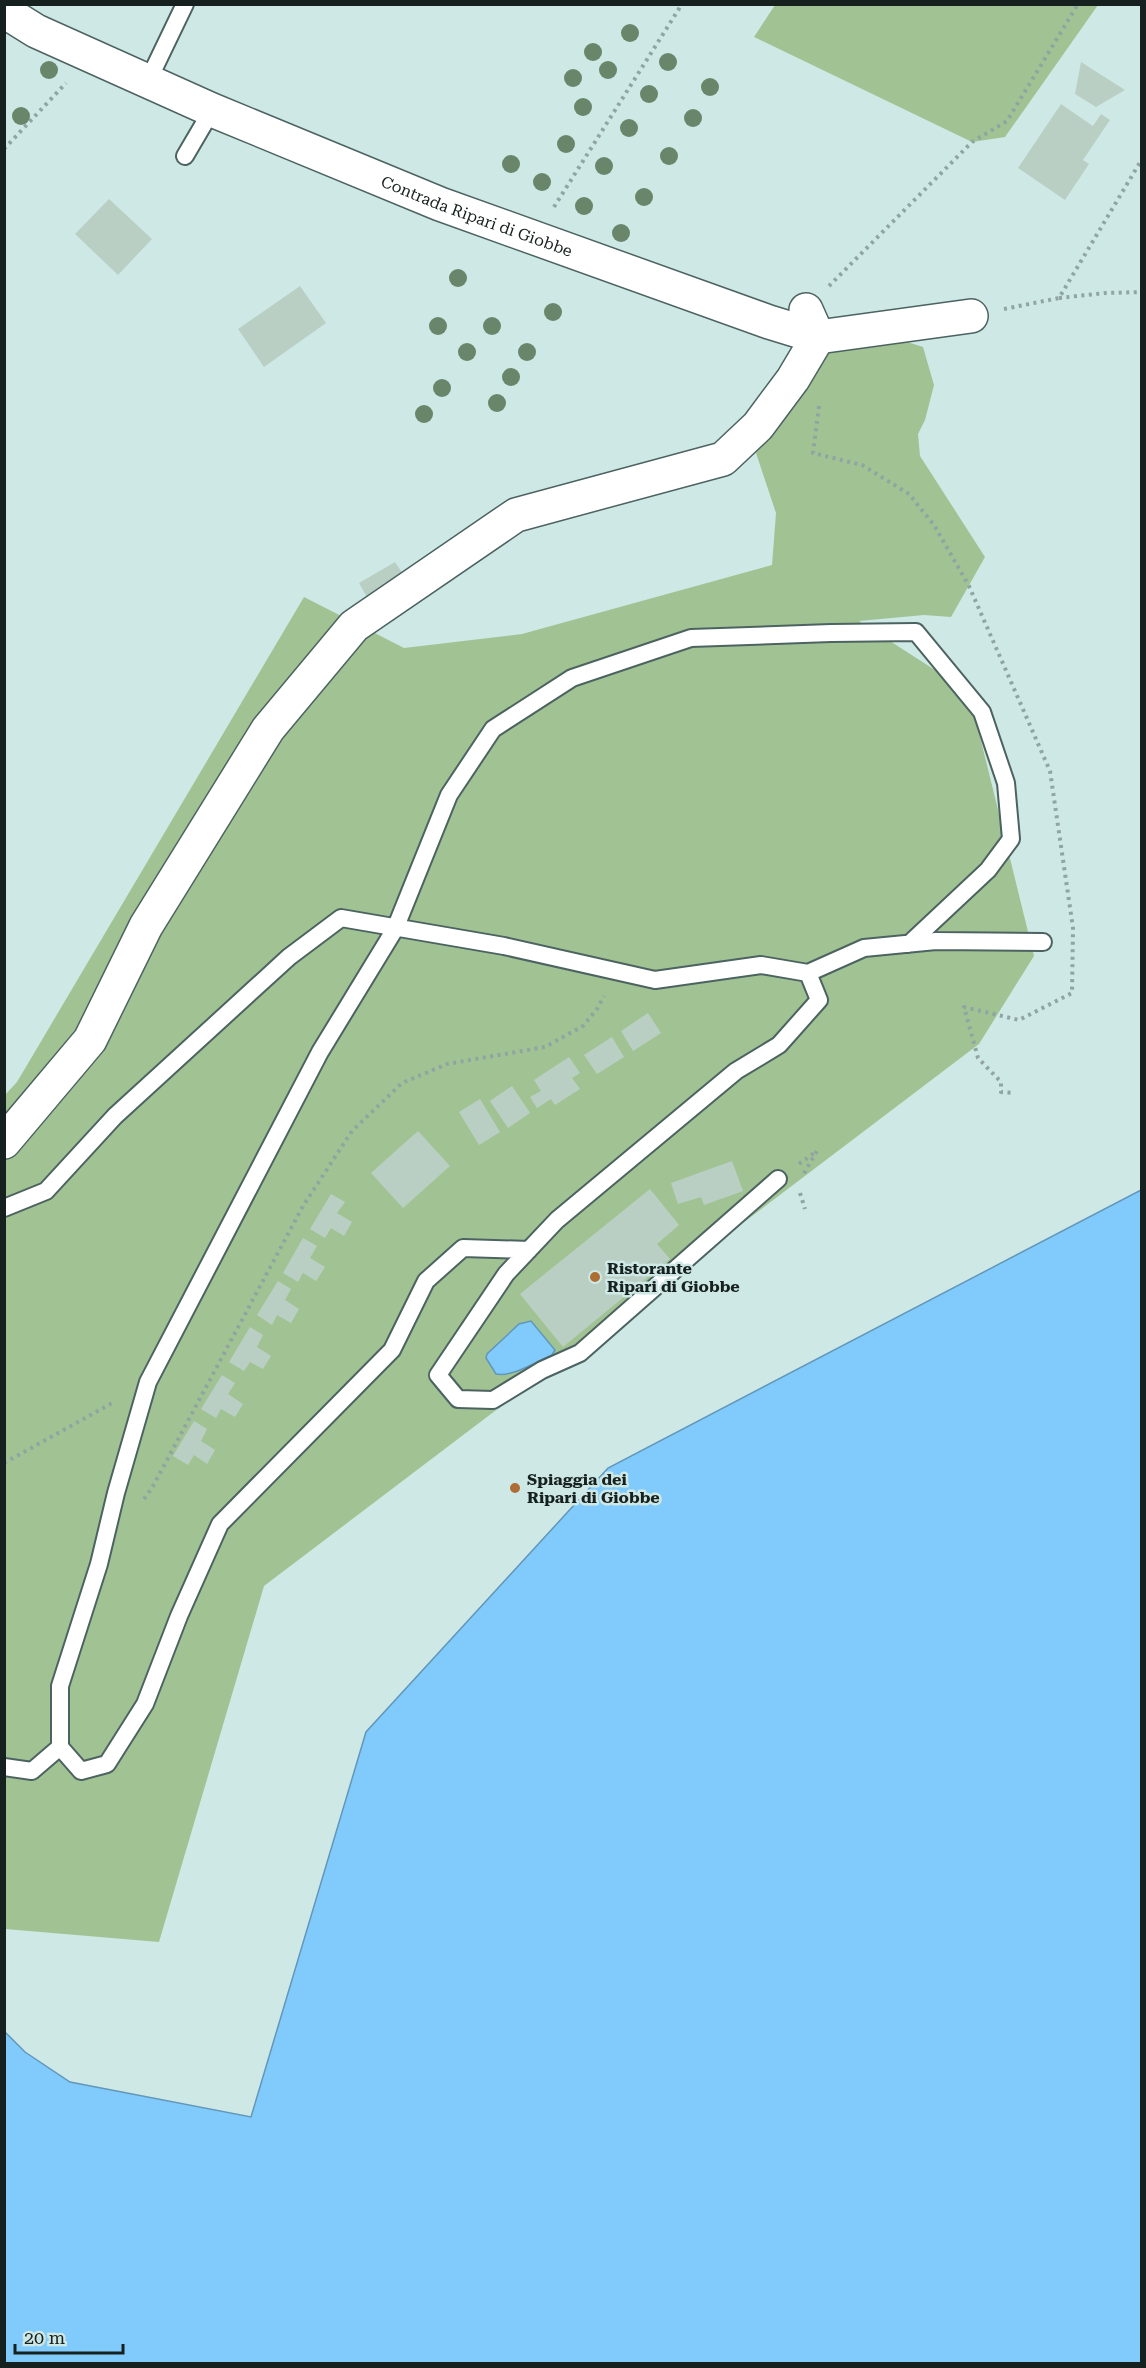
<svg xmlns="http://www.w3.org/2000/svg" width="1146" height="2368" font-family="'Roboto Serif',serif">
<rect width="100%" height="100%" fill="#cee8e5"/>
<!-- green -->
<path fill="#a1c393" d="M775 5V4L1098 5 1005 137 972 142 754 37Z
M882 334 923 347 934 385 925 420 918 434 920 456 985 557 951 617 924 615 859 621 969 692 1034 956 979 1044 264 1586 159 1942 5 1929 4 1096 17 1082 304 597 404 648 522 634 772 565 776 513 756 453 830 346Z"/>
<!-- water -->
<path fill="#81cafc" stroke="#6197ba" stroke-width="1.5" d="M1141 1190V2363H5V2032L25 2052 70 2082 251 2117 366 1732 608 1468Z
M531 1321 555 1350 552 1355C536 1362 513 1377 496 1374L486 1358 487 1354 519 1324Z"/>
<!-- building -->
<path fill="#bacfc4" d="M1081 62 1125 90 1096 107 1075 94Z
M1061 104 1093 126 1101 114 1110 120 1083 160 1089 164 1065 200 1018 168Z
M109 199 152 239 118 275 75 234Z
M300 286 326 323 264 367 238 329Z
M395 562 405 577 368 599 359 583Z
M648 1013 661 1033 633 1051 621 1031Z
M612 1037 624 1057 597 1074 584 1055Z
M569 1057 580 1073 572 1078 580 1089 555 1105 551 1099 537 1108 530 1097 541 1091 534 1080Z
M512 1086 530 1113 508 1128 490 1101Z
M480 1099 500 1132 479 1145 459 1112Z
M418 1131 450 1166 403 1208 371 1173Z
M732 1161 743 1191 704 1205 701 1197 678 1204 671 1183Z
M650 1189 679 1225 657 1244 670 1259 563 1347 520 1294Z
M331 1194 345 1202 337 1213 352 1222 344 1236 331 1228 325 1238 310 1229Z
M303 1238 317 1246 310 1258 325 1267 316 1281 303 1273 298 1282 283 1273Z
M278 1281 291 1289 285 1300 299 1309 291 1323 277 1315 272 1325 257 1315Z
M250 1327 263 1335 257 1347 271 1356 263 1369 250 1362 244 1371 229 1362Z
M222 1375 235 1383 228 1394 243 1404 235 1417 221 1409 216 1418 201 1409Z
M194 1421 207 1429 201 1441 215 1450 207 1464 194 1455 188 1465 173 1456Z"/>
<g fill="none" stroke-linecap="round" stroke-linejoin="round">
<defs>
<path id="lane" d="M148 81 185 4
M185 156 212 110
M808 973 864 948 936 941 1043 942
M4 1208 46 1191 115 1116 289 957 341 918 504 946 655 980 761 965 808 973 819 1000 779 1045 736 1071 557 1220 506 1274 438 1375 458 1399 493 1400 542 1370 580 1353 778 1179
M529 1250 463 1248 426 1281 392 1350 220 1524 179 1616 145 1704 107 1764 81 1771 60 1747V1686L99 1564 116 1493 148 1382 320 1052 395 929 449 795 493 729 572 678 691 638 831 633 916 632 982 712 1006 783 1011 839 988 870 909 944
M4 1767 32 1771 60 1747"/>
<g id="street">
<path id="s1" d="M4 11 36 31 212 110 440 204 769 322 818 337 971 316"/>
<path d="M4 1142 90 1040 146 926 268 729 354 626 516 515 723 459 758 426 793 379 818 337 806 310"/>
</g>
</defs>
<!-- lane casing -->
<use href="#lane" stroke="#4c6361" stroke-width="20"/>
<!-- street casing -->
<use href="#street" stroke="#4c6361" stroke-width="36"/>
<!-- path -->
<path stroke="#90a4a2" stroke-width="4" stroke-dasharray="3 4.5" stroke-linecap="butt" d="M4 149 66 83
M554 207 682 4
M829 286 972 142 1007 121 1078 4
M1059 298 1105 293 1142 292
M1004 309 1059 298 1142 159
M819 406 813 453 862 465 909 494 934 525 969 586 1050 771 1073 928 1072 993 1019 1020 964 1007 978 1058 1001 1082V1092L1013 1093
M799 1164 817 1151 803 1175
M800 1193 805 1209
M4 1463 114 1402
M144 1499 152 1488 303 1206 352 1131 402 1083 447 1064 545 1047 583 1026 597 1009 604 996"/>
<!-- lane -->
<use href="#lane" stroke="#fff" stroke-width="16"/>
<!-- street -->
<use href="#street" stroke="#fff" stroke-width="33"/>
</g>
<!-- trees -->
<g fill="#69856a">
<circle cx="630" cy="33" r="9"/>
<circle cx="593" cy="52" r="9"/>
<circle cx="668" cy="62" r="9"/>
<circle cx="49" cy="70" r="9"/>
<circle cx="608" cy="70" r="9"/>
<circle cx="573" cy="78" r="9"/>
<circle cx="710" cy="87" r="9"/>
<circle cx="649" cy="94" r="9"/>
<circle cx="583" cy="107" r="9"/>
<circle cx="21" cy="116" r="9"/>
<circle cx="693" cy="118" r="9"/>
<circle cx="629" cy="128" r="9"/>
<circle cx="566" cy="144" r="9"/>
<circle cx="669" cy="156" r="9"/>
<circle cx="511" cy="164" r="9"/>
<circle cx="604" cy="166" r="9"/>
<circle cx="542" cy="182" r="9"/>
<circle cx="644" cy="197" r="9"/>
<circle cx="584" cy="206" r="9"/>
<circle cx="621" cy="233" r="9"/>
<circle cx="458" cy="278" r="9"/>
<circle cx="553" cy="312" r="9"/>
<circle cx="438" cy="326" r="9"/>
<circle cx="492" cy="326" r="9"/>
<circle cx="467" cy="352" r="9"/>
<circle cx="527" cy="352" r="9"/>
<circle cx="511" cy="377" r="9"/>
<circle cx="442" cy="388" r="9"/>
<circle cx="497" cy="403" r="9"/>
<circle cx="424" cy="414" r="9"/>
</g>
<!-- markers -->
<g fill="#ad6d35" stroke="#cee8e5" stroke-width="2">
<circle cx="595" cy="1277" r="6"/>
<circle cx="515" cy="1488" r="6"/>
</g>
<g text-anchor="middle" stroke-width="5" stroke-linejoin="round" paint-order="stroke">
<!-- street labels -->
<g font-size="16" fill="#16201f" stroke="#cee8e5">
<text dy="6" stroke="none"><textPath href="#s1" startOffset="516">Contrada Ripari di Giobbe</textPath></text>
</g>
<!-- poi labels -->
<g font-size="16" font-weight="bold" fill="#16201f" stroke="#cee8e5" text-anchor="start">
<text x="607" y="1274">Ristorante<tspan x="607" dy="18">Ripari di Giobbe</tspan></text>
<text x="527" y="1485">Spiaggia dei<tspan x="527" dy="18">Ripari di Giobbe</tspan></text>
</g>
</g>
<!-- border -->
<rect width="1146" height="2368" fill="none" stroke="#16201f" stroke-width="12"/>
<!-- scale -->
<path d="M15 2344v9h108v-9" fill="none" stroke="#16201f" stroke-width="3"/>
<text x="24" y="2344" font-size="18" fill="#16201f" stroke="#cee8e5" stroke-width="4.5" paint-order="stroke">20 m</text>
</svg>
